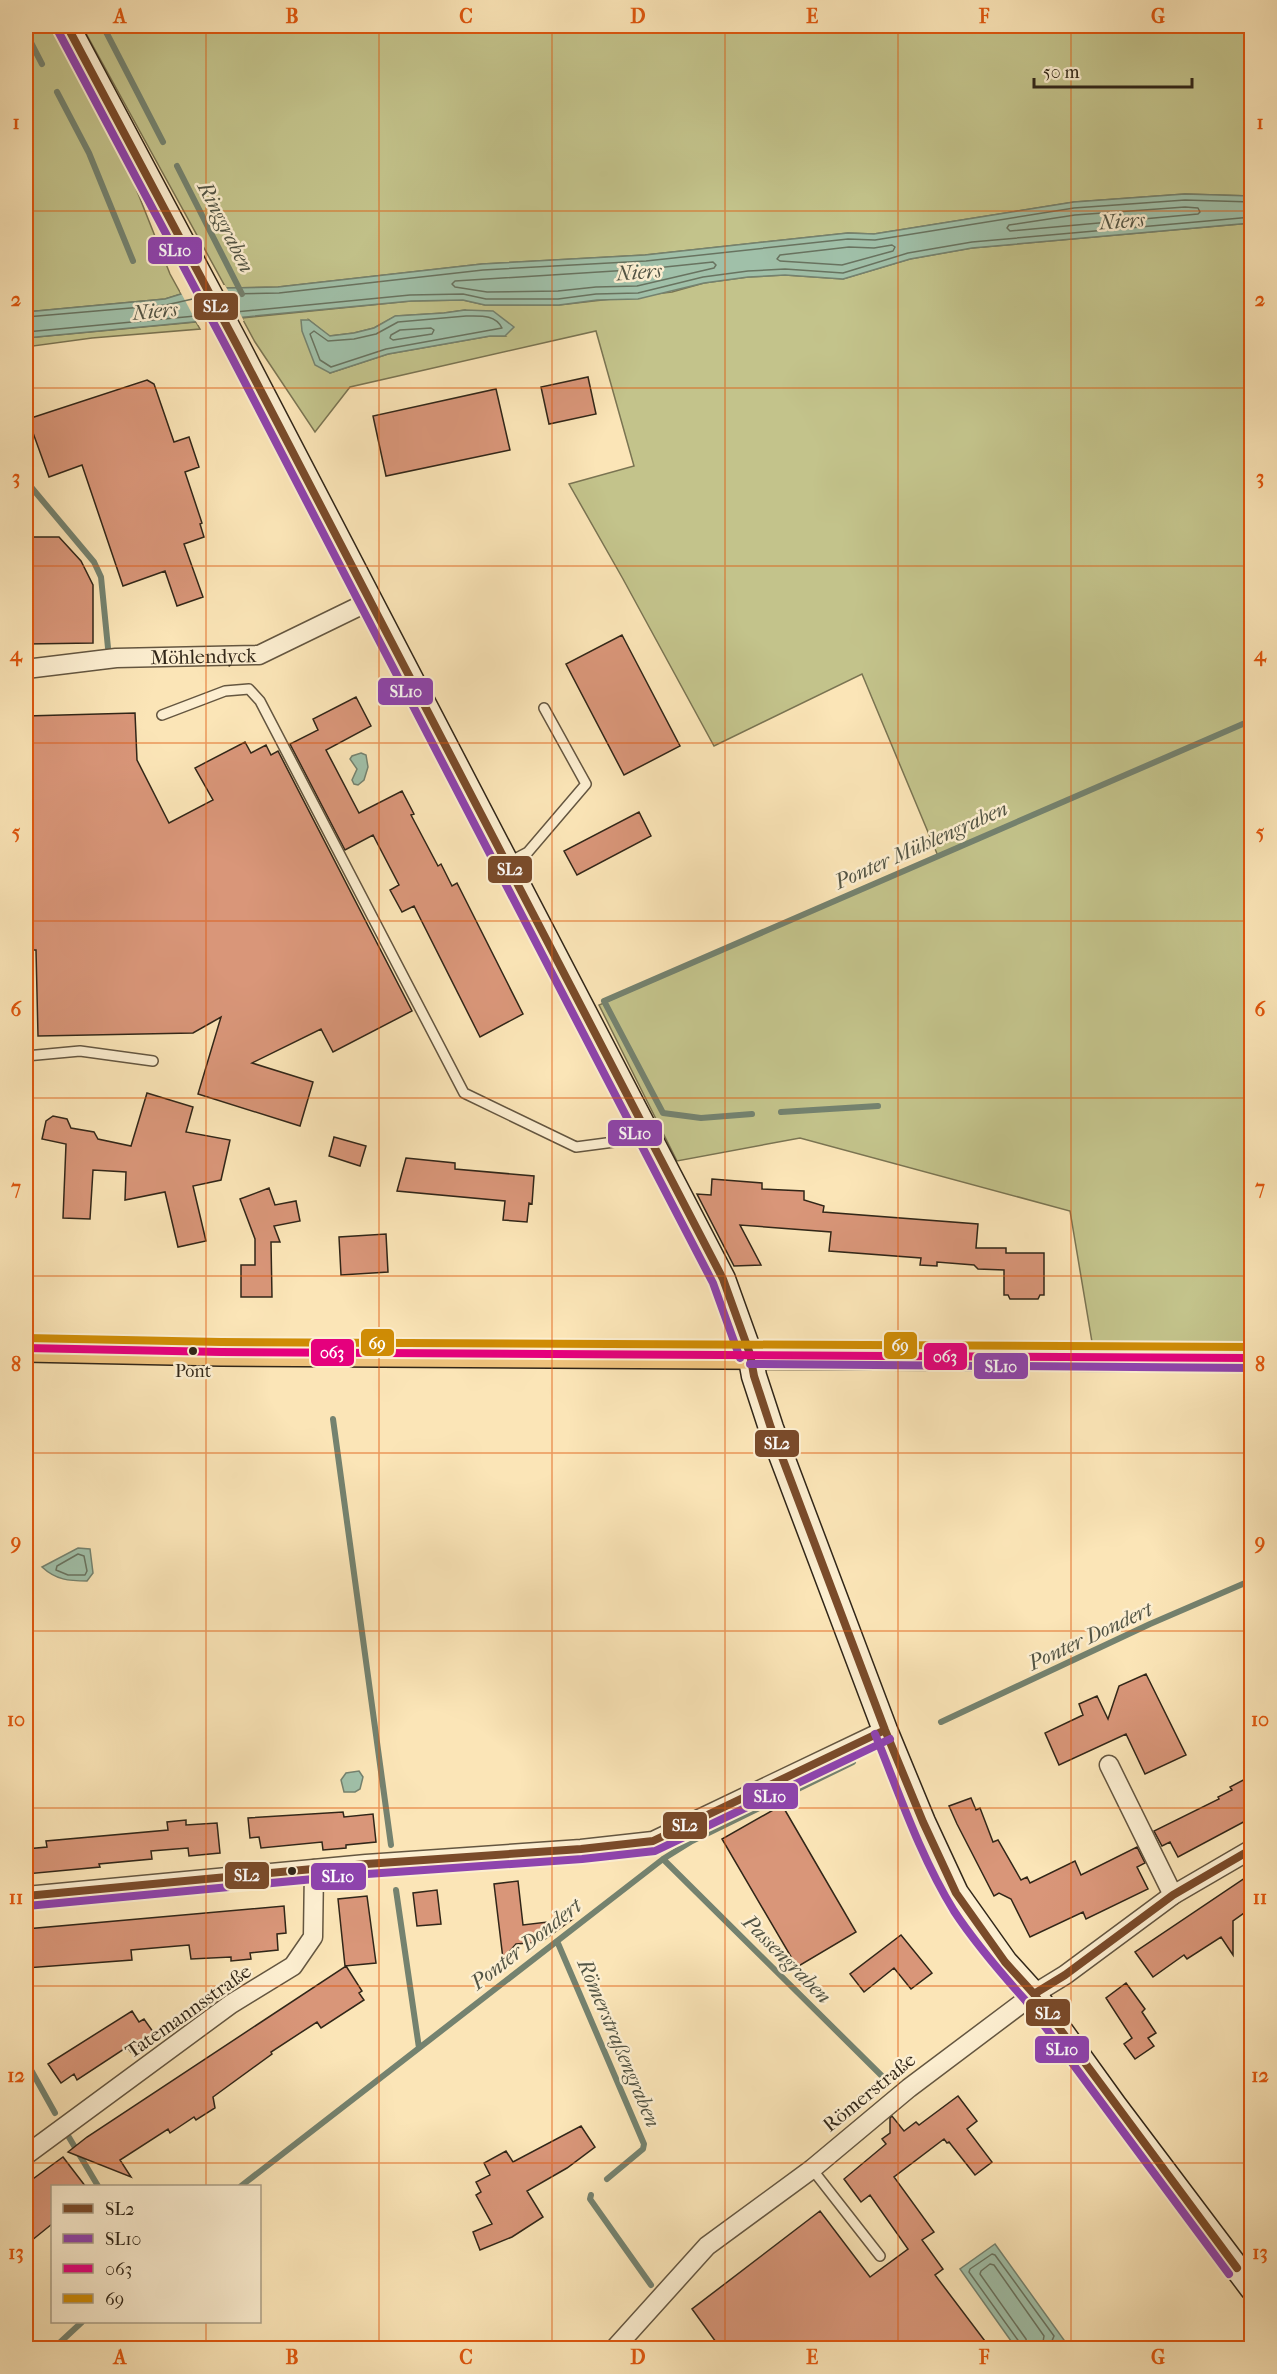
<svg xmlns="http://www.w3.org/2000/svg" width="1277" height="2374" font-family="'IM FELL French Canon',serif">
<rect width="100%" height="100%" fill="#fbe5b7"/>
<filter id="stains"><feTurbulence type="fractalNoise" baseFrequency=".00333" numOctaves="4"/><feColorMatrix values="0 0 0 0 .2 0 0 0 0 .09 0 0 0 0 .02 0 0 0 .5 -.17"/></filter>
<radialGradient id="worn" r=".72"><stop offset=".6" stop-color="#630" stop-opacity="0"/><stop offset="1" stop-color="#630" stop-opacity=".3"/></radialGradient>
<!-- green -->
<path fill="#c3c38b" stroke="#7a7452" stroke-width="1.5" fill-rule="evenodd" d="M26 26H67L85 60 170 274 181 294 165 299 26 312Z
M82 26H1251V196L1185 194 1074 202 874 234 848 233 645 255 482 264 278 287 226 288Z
M1251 223V1343L1092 1342 1070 1211 800 1138 677 1161 599 1005 938 856 862 674 714 746 623 579 569 484 634 466 596 331 350 387 315 432 255 342 242 318 411 301 463 300 485 305H559L672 292 704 283 748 277 785 275 843 279 910 259 972 248ZM465 310 505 336H490L388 354 330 373 309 320 329 336 354 333 374 328 396 316 444 313Z
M196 322 200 329 92 338 26 347V338Z"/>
<!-- water -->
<path fill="#a0c0a9" stroke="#74826f" stroke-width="1.5" d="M1185 194 1251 196V223L972 248 910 259 843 279 785 275 748 277 704 283 638 299 597 300 559 305H485L463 300 411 301 26 338V312L165 299 181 294 226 288 278 287 482 264 645 255 848 233 874 234 1074 202Z
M465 310 493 311 514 327 505 336H490L388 354 330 373 315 365 302 331 301 320H309L330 336 354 333 374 328 395 316 444 313Z
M361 753 366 755 368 767 364 780 358 785 354 784 352 780 357 769 350 759 352 756Z
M78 1548 90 1549 93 1573 87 1581C69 1581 56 1580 42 1567Z
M359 1771 363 1777 360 1789 355 1792H344L341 1780 346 1773Z
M995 2244 1064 2340 1052 2348H1016L960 2269Z"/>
<!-- pier -->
<path fill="#fbe5b7" d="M225 285 244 321 198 325 180 291Z"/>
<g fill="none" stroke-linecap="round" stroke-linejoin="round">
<!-- shore -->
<path stroke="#687360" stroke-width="1.5" d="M1185 207 1198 208 1200 212 1198 214 1010 231 1007 228 1009 225 1075 215Z
M892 245 895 247 893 251 842 265 780 261 777 259 780 255 849 247 874 248Z
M713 262 716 265 714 268 637 286 596 287 558 291 487 292 455 287 452 284 455 281 646 269Z
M225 294 279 293 483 270 646 261 848 239 875 240 1074 208 1185 200 1252 202
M235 312 410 295 463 294 486 299H558L596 294 638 293 703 277 748 271 785 269 843 273 908 253 972 242 1252 217
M466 316C480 316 495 314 502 328L386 349 331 367 320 360 310 334 314 331 328 341 354 339 376 334 398 322Z
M26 317 166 305 197 298
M431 328 434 330 432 334 393 340 390 338 391 335 400 330Z
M26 332 206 315
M78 1554 84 1556 87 1571 85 1575H68L56 1570 57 1566Z
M1021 2348 1020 2343 969 2272 970 2269 992 2254 995 2255 1054 2336 1049 2348
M1028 2348 1026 2339 980 2274 981 2271 990 2264 994 2265 1044 2336 1042 2348"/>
<!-- stream -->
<path stroke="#74826f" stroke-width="6" d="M103 26 163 142
M26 33 42 64
M57 92 89 153 133 261
M177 166 242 294
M26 481 94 562 101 577 108 648
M781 1112 878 1106
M752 1114 701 1118 663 1113 604 1001 1252 720
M333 1419 391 1845
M941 1722 1150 1624 1252 1580
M663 1859 888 2082
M396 1890 419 2048
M557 1941 644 2144 643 2149 607 2179
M26 2061 55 2113
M67 2134 98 2186
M241 2186 663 1859 692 1841 853 1762
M591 2195 590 2199 651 2285
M54 2348 82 2322"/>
</g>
<!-- building -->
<path fill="#d99679" stroke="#312618" stroke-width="1.5" d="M588 377 596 414 549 424 541 387Z
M147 380 154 384 174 442 189 437 199 467 185 472 202 523 200 524 204 537 184 544 203 597 177 606 165 571 123 586 82 465 49 477 28 419Z
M496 389 510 450 386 476 373 416Z
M26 537H59L81 561 93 585V643L26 644Z
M622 635 680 746 624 775 566 664Z
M356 697 371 726 326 750 359 813 402 791 414 814 411 815 438 866 441 864 452 886 457 883 523 1014 480 1037 414 906 402 912 390 890 399 885 373 835 345 850 290 744 318 730 313 719Z
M135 713 137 760 169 823 213 800 195 768 245 742 251 753 266 745 271 755 278 751 412 1011 333 1052 321 1029 252 1063 313 1082 300 1126 198 1094 221 1017 193 1033 38 1036 36 950H26V716Z
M639 812 651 836 577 875 564 851Z
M147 1093 193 1107 186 1132 230 1140 221 1180 193 1186 206 1241 178 1247 165 1192 125 1200 126 1172 93 1170 90 1219 63 1218 66 1144 42 1139 46 1121 53 1116 67 1119 71 1128 94 1132 98 1139 131 1146Z
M334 1137 366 1146 360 1166 329 1156Z
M406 1158 455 1163V1169L534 1176 532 1204 529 1203 527 1222 503 1220 505 1201 397 1191Z
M712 1179 762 1183V1189L804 1191V1200L824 1206 823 1212 978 1224 976 1248H1006V1253H1044V1295H1040L1038 1299H1010L1008 1295H1004V1270L978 1269 974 1265 937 1262V1266L920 1265 921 1258 829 1251 831 1232 740 1225 761 1265 734 1266 697 1194 711 1195Z
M269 1188 275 1205 296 1201 300 1221 274 1226 280 1242H271L272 1297H241V1265H255V1239L240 1199Z
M386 1234 388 1272 341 1275 339 1237Z
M1146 1674 1186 1755 1145 1774 1126 1734 1059 1765 1045 1733 1083 1715 1079 1704 1097 1696 1108 1719 1119 1686Z
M1251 1776V1818L1178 1857 1170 1842 1162 1846 1154 1831 1219 1799 1218 1797 1232 1790 1230 1787Z
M971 1798 976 1810 980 1808 993 1842 998 1840 1021 1880 1027 1877 1030 1883 1075 1861 1081 1875 1137 1847 1145 1863 1137 1867 1148 1889 1086 1919 1083 1912 1030 1937 1011 1899 999 1893 994 1896 957 1824 949 1806Z
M782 1805 856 1932 797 1967 722 1839Z
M343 1812 344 1817 373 1814 376 1842 346 1845V1848L323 1850 322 1842 261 1848 259 1837 250 1838 248 1818Z
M186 1820V1825L217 1823 220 1853 189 1856 188 1848 151 1851 152 1859 99 1864 100 1867 26 1874V1849L47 1847 46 1841 168 1830 167 1822Z
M1251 1874V1908L1233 1921V1955L1221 1937 1187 1959 1184 1955 1153 1977 1135 1952Z
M518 1881 523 1925 573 1919 541 1942 516 1944 503 1959 494 1884Z
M437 1890 441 1924 417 1926 413 1893Z
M367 1896 376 1963 345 1966 338 1899Z
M284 1906 286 1933 277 1934 278 1950 250 1953 251 1959 231 1961V1957L191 1959 189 1945 131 1950 132 1960 26 1968V1929Z
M901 1935 932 1973 911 1989 894 1968 864 1992 850 1974Z
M346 1966 362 1991 359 1993 364 2000 321 2028 317 2022 271 2052 272 2054 213 2097 215 2108 196 2120 194 2117 170 2133 168 2129 120 2160 131 2177 68 2152 87 2137Z
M1126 1983 1145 2009 1142 2012 1156 2033 1148 2038 1154 2046 1135 2059 1124 2044 1132 2038 1106 1998Z
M132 2011 139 2022 144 2019 156 2036 131 2052 127 2047 77 2080 74 2074 61 2083 48 2064Z
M958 2096 977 2121 967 2129 992 2162 975 2175 949 2142 947 2143 944 2139 894 2177 934 2232 922 2240 943 2269 935 2275 991 2349H721L692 2309 820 2211 870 2277 908 2249 870 2195 861 2202 844 2179 886 2144 882 2139 890 2133V2118L892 2116 904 2131 916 2122 919 2125Z
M581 2126 595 2147 567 2168 527 2191 543 2217 512 2237 480 2250 473 2232 492 2224 476 2195 481 2192 476 2182 490 2175 484 2163 506 2151 513 2162Z
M63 2157 86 2187H52V2224L26 2245V2181H30Z"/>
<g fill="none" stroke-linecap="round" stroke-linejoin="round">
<defs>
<path id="lane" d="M162 715 225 691 249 689 260 701 464 1093 576 1147 614 1142 643 1128
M507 863 528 852 586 784 544 708
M26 1056 80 1051 153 1061
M812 2169 880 2256"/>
<g id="street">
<path id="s1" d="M26 669 116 658 259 655 370 601"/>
<path d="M1109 1765 1173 1895"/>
<path d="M26 1896 366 1864 581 1849 653 1841 885 1730"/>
<path d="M26 2155 231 2004 293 1966 313 1937 314 1869"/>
<path d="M615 2348 707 2246 812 2169 909 2088 1034 1994 1065 1975 1173 1895 1252 1849"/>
</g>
<path id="secondary" d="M67 26 238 347 723 1279 750 1354 754 1376 771 1428 885 1730 923 1822 956 1893 1005 1962 1034 1994 1114 2105 1252 2288"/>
<path id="primary" d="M26 1348 221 1352 1252 1358"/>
</defs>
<!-- lane casing -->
<use href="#lane" stroke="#645640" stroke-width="12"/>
<!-- street casing -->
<use href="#street" stroke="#645640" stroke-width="21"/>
<!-- secondary casing -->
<use href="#secondary" stroke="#312618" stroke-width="27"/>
<!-- primary casing -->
<use href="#primary" stroke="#312618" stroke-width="30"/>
<!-- lane -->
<use href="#lane" stroke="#fceed0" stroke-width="9"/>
<!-- street -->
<use href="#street" stroke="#fceed0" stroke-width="18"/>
<!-- secondary -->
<use href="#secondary" stroke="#fceed0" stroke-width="24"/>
<!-- primary -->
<use href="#primary" stroke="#eec27c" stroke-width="27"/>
<defs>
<path id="bus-1" d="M67 26 238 347 723 1279 750 1354 754 1376 771 1428 885 1730 923 1822 956 1893 1005 1962 1034 1994 1237 2268
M26 1896 366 1864 581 1849 653 1841 885 1730
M1034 1994 1065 1975 1173 1895 1252 1849"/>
<path id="bus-2" d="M58 31 229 352 713 1283 740 1358
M750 1364 1252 1368
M875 1734C899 1793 920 1856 954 1911 975 1943 1000 1972 1026 2001L1229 2274
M27 1906 367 1874 582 1859 655 1851 890 1739"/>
<path id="bus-3" d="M26 1348 221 1352 1252 1358"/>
<path id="bus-4" d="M26 1338 221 1342 1252 1347"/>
</defs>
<!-- bus-1 casing -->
<use href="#bus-1" stroke="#fceed0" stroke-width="12"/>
<!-- bus-2 casing -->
<use href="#bus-2" stroke="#fceed0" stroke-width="12"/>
<!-- bus-3 casing -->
<use href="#bus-3" stroke="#fceed0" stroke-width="12"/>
<!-- bus-4 casing -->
<use href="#bus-4" stroke="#fceed0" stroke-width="12"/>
<!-- bus-1 -->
<use href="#bus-1" stroke="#7a4b2a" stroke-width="8"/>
<!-- bus-2 -->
<use href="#bus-2" stroke="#8e44ad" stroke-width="8"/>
<!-- bus-3 -->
<use href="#bus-3" stroke="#e5007d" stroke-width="8"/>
<!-- bus-4 -->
<use href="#bus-4" stroke="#cf8c05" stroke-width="8"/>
</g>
<!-- grid -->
<path fill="none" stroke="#df560d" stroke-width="1.5" stroke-opacity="0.55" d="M206 26V2186M379 26V2348M552 26V2348M725 26V2348M898 26V2348M1071 26V2348M26 211H1252M26 388H1252M26 566H1252M26 743H1252M26 921H1252M26 1098H1252M26 1276H1252M26 1453H1252M26 1631H1252M26 1808H1252M26 1986H1252M26 2163H1252M206 2322V2348"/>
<!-- markers -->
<g fill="#312618" stroke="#fceed0" stroke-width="2">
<circle cx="193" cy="1351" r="5"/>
<circle cx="292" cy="1871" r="5"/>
</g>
<g text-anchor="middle" stroke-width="5" stroke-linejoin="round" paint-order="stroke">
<!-- bus labels -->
<g font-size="18" fill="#312618" stroke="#fceed0">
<text x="193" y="1377">Pont</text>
</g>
<!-- street labels -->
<g font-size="20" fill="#312618" stroke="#fceed0">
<text dy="7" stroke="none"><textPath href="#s1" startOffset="178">Möhlendyck</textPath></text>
<text transform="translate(188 2011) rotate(-35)" y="7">Tatemannsstraße</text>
<text transform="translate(869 2092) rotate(-39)" y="7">Römerstraße</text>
</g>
<!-- water labels -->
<g font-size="21" font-style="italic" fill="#525444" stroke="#fceed0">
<text transform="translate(1122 221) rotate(-4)" y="7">Niers</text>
<text transform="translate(226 227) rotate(63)" y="7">Ringgraben</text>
<text transform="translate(639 272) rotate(-4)" y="7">Niers</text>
<text transform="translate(155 311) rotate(-5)" y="7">Niers</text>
<text transform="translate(921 845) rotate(-24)" y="7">Ponter Mühlengraben</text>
<text transform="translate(1090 1636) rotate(-25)" y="7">Ponter Dondert</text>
<text transform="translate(526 1944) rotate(-38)" y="7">Ponter Dondert</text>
<text transform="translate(787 1959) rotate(45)" y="7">Passengraben</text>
<text transform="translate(619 2043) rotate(67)" y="7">Römerstraßengraben</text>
</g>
</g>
<g stroke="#fceed0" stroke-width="2">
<rect x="147" y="236" width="56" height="29" rx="6" fill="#8e44ad"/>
<rect x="193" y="292" width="46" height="29" rx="6" fill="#7a4b2a"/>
<rect x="377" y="677" width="57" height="29" rx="6" fill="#8e44ad"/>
<rect x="487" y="855" width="46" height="29" rx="6" fill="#7a4b2a"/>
<rect x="607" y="1119" width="56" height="28" rx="6" fill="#8e44ad"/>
<rect x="360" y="1328" width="35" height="29" rx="6" fill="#cf8c05"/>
<rect x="883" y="1331" width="35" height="29" rx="6" fill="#cf8c05"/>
<rect x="310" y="1338" width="45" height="29" rx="6" fill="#e5007d"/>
<rect x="923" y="1342" width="45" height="29" rx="6" fill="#e5007d"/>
<rect x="973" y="1352" width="56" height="28" rx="6" fill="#8e44ad"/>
<rect x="754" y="1429" width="46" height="29" rx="6" fill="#7a4b2a"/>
<rect x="742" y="1782" width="57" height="28" rx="6" fill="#8e44ad"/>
<rect x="662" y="1811" width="46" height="29" rx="6" fill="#7a4b2a"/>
<rect x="224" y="1861" width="46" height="29" rx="6" fill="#7a4b2a"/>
<rect x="310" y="1862" width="57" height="29" rx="6" fill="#8e44ad"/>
<rect x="1025" y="1998" width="46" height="29" rx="6" fill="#7a4b2a"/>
<rect x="1034" y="2035" width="56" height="29" rx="6" fill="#8e44ad"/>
</g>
<g font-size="16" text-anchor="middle" font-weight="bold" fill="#fff">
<text x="175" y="256">SL10</text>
<text x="216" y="312">SL2</text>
<text x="406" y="697">SL10</text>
<text x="510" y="875">SL2</text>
<text x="635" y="1139">SL10</text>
<text x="377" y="1349">69</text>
<text x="900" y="1351">69</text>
<text x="332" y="1358">063</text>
<text x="945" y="1362">063</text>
<text x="1001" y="1372">SL10</text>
<text x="777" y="1449">SL2</text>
<text x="770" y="1802">SL10</text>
<text x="685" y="1831">SL2</text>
<text x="247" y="1881">SL2</text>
<text x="338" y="1882">SL10</text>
<text x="1048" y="2019">SL2</text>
<text x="1062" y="2055">SL10</text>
</g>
<!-- margin -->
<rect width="1277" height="2374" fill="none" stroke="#fbe5b7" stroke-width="66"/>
<!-- legend -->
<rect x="51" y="2185" width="210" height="138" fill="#fceed0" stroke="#ab9e86" stroke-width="1.5"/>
<rect x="63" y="2204" width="30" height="9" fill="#7a4b2a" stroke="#ab9e86" stroke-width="1.5"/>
<text x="105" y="2215" font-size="18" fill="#312618">SL2</text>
<rect x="63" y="2234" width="30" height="9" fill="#8e44ad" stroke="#ab9e86" stroke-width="1.5"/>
<text x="105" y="2245" font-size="18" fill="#312618">SL10</text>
<rect x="63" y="2264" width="30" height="9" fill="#e5007d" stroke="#ab9e86" stroke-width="1.5"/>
<text x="105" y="2275" font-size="18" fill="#312618">063</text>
<rect x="63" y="2294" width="30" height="9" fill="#cf8c05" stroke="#ab9e86" stroke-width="1.5"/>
<text x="105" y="2305" font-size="18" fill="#312618">69</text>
<!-- scale -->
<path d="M1034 78v9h158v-9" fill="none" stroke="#312618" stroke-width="3"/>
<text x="1043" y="78" font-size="18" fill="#312618" stroke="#fceed0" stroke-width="4.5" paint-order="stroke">50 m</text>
<rect x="33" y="33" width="1211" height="2308" fill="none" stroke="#df560d" stroke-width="2"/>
<g font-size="20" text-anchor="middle" font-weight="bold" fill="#df560d">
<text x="120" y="23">A</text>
<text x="292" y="23">B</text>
<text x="466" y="23">C</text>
<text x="638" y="23">D</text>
<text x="812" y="23">E</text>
<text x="984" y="23">F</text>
<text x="1158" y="23">G</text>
<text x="16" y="129">1</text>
<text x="1260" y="129">1</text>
<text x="16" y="306">2</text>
<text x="1260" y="306">2</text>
<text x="16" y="484">3</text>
<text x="1260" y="484">3</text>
<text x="16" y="661">4</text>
<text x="1260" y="661">4</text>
<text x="16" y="839">5</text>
<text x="1260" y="839">5</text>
<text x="16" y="1016">6</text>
<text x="1260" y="1016">6</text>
<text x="16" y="1194">7</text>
<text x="1260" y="1194">7</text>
<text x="16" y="1371">8</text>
<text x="1260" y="1371">8</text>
<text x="16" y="1549">9</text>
<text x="1260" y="1549">9</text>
<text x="16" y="1726">10</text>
<text x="1260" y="1726">10</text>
<text x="16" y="1904">11</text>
<text x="1260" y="1904">11</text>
<text x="16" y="2082">12</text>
<text x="1260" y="2082">12</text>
<text x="16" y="2259">13</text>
<text x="1260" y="2259">13</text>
<text x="120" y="2364">A</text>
<text x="292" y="2364">B</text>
<text x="466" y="2364">C</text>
<text x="638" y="2364">D</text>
<text x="812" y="2364">E</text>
<text x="984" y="2364">F</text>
<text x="1158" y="2364">G</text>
</g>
<rect width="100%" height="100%" filter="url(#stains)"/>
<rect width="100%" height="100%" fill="url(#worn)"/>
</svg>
